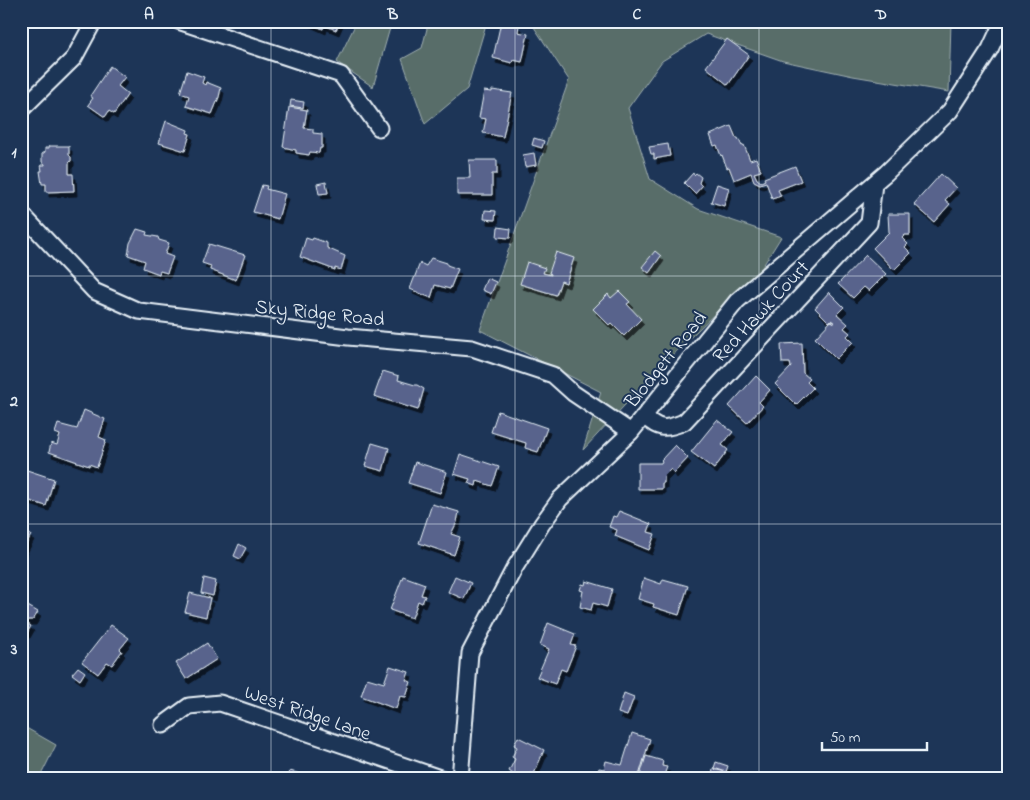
<svg xmlns="http://www.w3.org/2000/svg" width="1030" height="800" font-family="'Indie Flower',sans-serif">
<defs>
<filter id="shadow"><feDropShadow dx="3" dy="5" stdDeviation="0" flood-color="#0009"/></filter>
</defs>
<rect width="100%" height="100%" fill="#1d3557"/>
<filter id="ink" filterUnits="userSpaceOnUse"><feTurbulence type="fractalNoise" baseFrequency=".02" numOctaves="2"/><feDisplacementMap in="SourceGraphic" scale="10" xChannelSelector="R" yChannelSelector="G"/><feConvolveMatrix kernelMatrix="1 2 1 2 8 2 1 2 1" color-interpolation-filters="sRGB"/></filter>
<g filter="url(#ink)">
<!-- green -->
<path fill="#586d69" stroke="#a0afb0" d="M357 21H392L373 87 337 62Z
M429 21H487L467 89 425 124 402 59 422 48Z
M530 21H951L949 92 853 76 783 61 706 34 662 61 628 108 650 179 698 209 781 237 761 269 664 363 583 450 601 392 480 330 569 80Z
M21 725 56 745 39 779H21Z"/>
<!-- building -->
<path fill="#58648c" stroke="#e8f1f8" filter="url(#shadow)" d="M305 21H340L336 30 324 25 323 29Z
M501 22 519 25 518 32 528 34 522 62 513 60 512 63 493 58Z
M727 39 749 55 728 85 706 67Z
M110 66 125 77 118 86 128 94 114 114 109 111 105 117 88 105 93 98 90 96Z
M187 71 204 77 202 83 205 85 206 82 221 88 219 97 212 114 186 106 189 96 180 93Z
M492 90 512 93 503 137 483 133 486 119 479 118 484 91 492 92Z
M1009 99V117L1003 115Z
M291 100 304 102 303 108 290 106Z
M289 107 307 110 304 128 313 129V133L322 134V148H320L319 153 310 152 309 155 296 153V150L283 147Z
M166 121 188 130 187 133 190 134 185 151 159 143Z
M731 126 736 138H738L742 146 744 145 750 160 756 158 761 171 754 173 757 179 761 182 765 180 764 178 795 166 801 181 778 190 781 196 772 199 766 182 760 184 754 181 751 173 734 180 729 167 727 168 722 155 721 156 717 145 714 146 710 135Z
M534 138 544 141 542 148 532 145Z
M668 144 670 156 654 159V154H651L649 147Z
M49 146H69V155L71 157V161L69 163V174H73L74 191 46 192V184H42L40 171H42L41 165H45V164L42 162V154L45 152V148H49Z
M534 153 536 165 525 167 523 155Z
M469 160H497V174H492V195H457V178H470Z
M693 173 694 175 696 173 701 177 699 183 702 186 695 194 684 183Z
M941 174 956 188 945 200 950 204 934 222 914 204Z
M326 182 328 193 319 194 317 184Z
M717 184 729 188 724 206 711 202Z
M262 185 267 186 266 189 285 194 278 219 253 212Z
M485 210 496 211 495 220 484 219Z
M888 214H910V235H905L902 238 908 244 905 247 911 253 894 270 873 248 889 232Z
M498 227 511 229 510 238 497 237Z
M137 229 147 232 146 235 158 237 159 240 169 243 165 254 173 257 167 273 160 271 159 274 143 268 145 261 128 255 130 243Z
M306 238 312 240 313 238 327 243V248L345 256 341 270 335 268V270L300 257Z
M209 244 245 255 236 280 210 270 211 266 202 263Z
M655 251 661 256 649 273 642 267Z
M556 252 574 258 566 283 561 281 556 295 520 284 527 262 545 268 543 273 551 275V274L549 273Z
M866 255 886 274 869 291 864 287 853 298 838 284Z
M431 258 447 263V265L458 269 450 289 435 285 431 298 410 289 420 263 426 266Z
M487 278 496 282 491 294 482 290Z
M619 291 630 302 627 304 641 319 624 336 611 323 609 325 593 309 608 294 611 298Z
M829 292 844 307 837 314 848 324 844 328 850 333 847 336 853 342 836 359 815 338 831 321 835 323 831 320 829 322 815 308Z
M802 343 803 373 810 379 807 382 813 388 796 405 775 384 791 367 790 363H782L781 344Z
M383 371 399 376 398 380 415 385H417L424 389 418 410 374 396Z
M756 376 770 390 759 402 763 406 747 423 729 406Z
M84 410 105 419 99 437 106 440 97 467 89 464V466L49 452 51 443 57 445 60 435 55 433 58 424 77 429Z
M498 411 547 428 538 452 525 448 526 443 491 432Z
M717 420 733 432 722 445 728 450 714 469 691 452Z
M372 443 389 448 383 471 365 466Z
M675 445 688 458 674 473 671 469 664 476V483H662V489H638V463H661L662 461 661 460Z
M460 454 499 467 492 486 477 481 476 486 468 483 470 479 454 474Z
M415 462 447 472 440 493 408 483Z
M21 468 54 479 46 506 21 498Z
M432 504 459 512 457 522 451 534 460 537 454 555 419 543Z
M619 511 651 524 648 532 655 534 649 550 615 536 617 530 609 527 613 516 616 517Z
M21 530 31 535 21 554Z
M239 544 246 548 240 559 234 556Z
M403 576 425 584 421 595 425 596 422 603 418 601 412 618 390 610Z
M455 576 471 583 464 599 448 592Z
M204 578 216 581 213 596 201 593Z
M644 578 661 584 663 579 688 586 679 615 653 607 654 604 638 599Z
M586 581 612 589 607 607 593 603 591 610 580 607 583 591 580 590 582 584 585 585Z
M190 593 210 598 206 617 185 612Z
M21 602 38 612 33 620H28L26 623 31 626 27 633 23 632 21 634 23 638 21 641Z
M548 623 575 634 571 645 576 646 566 671 561 669 555 684 537 677 549 649 540 645Z
M111 625 129 638 120 649 122 651 112 665 107 662 98 674 82 662Z
M207 643 217 659 186 679 176 663Z
M390 666 409 672 406 680 411 682 406 697 400 696 396 709 361 696 367 678 384 683Z
M78 667 85 672 80 680 72 674Z
M624 693 634 697 627 716 618 713Z
M632 733 650 739 638 779H626L616 776 615 779H611L597 774 599 768 604 769 606 761 622 765Z
M518 737 544 750 534 774 530 773 527 779 520 776 517 777 509 771 515 759 512 757 517 747 514 745Z
M646 756 663 761 662 766 667 767 663 778 658 776V779H639Z
M716 762 728 766 726 772 714 768Z
M713 769 730 773 728 778 725 777 724 779H715L716 775 712 774Z
M290 771 307 776V779H287Z"/>
<g fill="none" stroke-linecap="round" stroke-linejoin="round">
<defs>
<path id="minor" d="M178 21 341 75 379 128
M21 110 74 58 94 21
M21 213 94 291 139 311 348 337 472 348 553 375 573 393 631 432
M644 416C659 430 665 430 684 422L869 223 874 184
M163 725 189 706 220 703 443 779
M460 779 470 653 514 569 542 524 560 499 631 432 737 301 886 173 950 111 990 49 1003 21"/>
</defs>
<!-- minor casing -->
<use href="#minor" stroke="#e8f1f8" stroke-width="19"/>
<!-- minor -->
<use href="#minor" stroke="#1d3557" stroke-width="15"/>
</g>
</g>
<!-- grid -->
<path fill="none" stroke="#e8f1f8" stroke-width="1" stroke-opacity="0.55" d="M271 21V779M515 21V779M759 21V779M21 276H1009M21 524H1009"/>
<g text-anchor="middle" stroke-width="4" stroke-linejoin="round" paint-order="stroke">
<!-- street labels -->
<g font-size="20" fill="#e8f1f8" stroke="#1d3557">
<text transform="translate(760 311) rotate(-47)" y="7">Red Hawk Court</text>
<text transform="translate(320 312) rotate(6)" y="7">Sky Ridge Road</text>
<text transform="translate(665 359) rotate(-51)" y="7">Blodgett Road</text>
<text transform="translate(308 712) rotate(19)" y="7">West Ridge Lane</text>
</g>
</g>
<!-- margin -->
<rect width="1030" height="800" fill="none" stroke="#1d3557" stroke-width="55"/>
<!-- scale -->
<path d="M822 742v8h105v-8" fill="none" stroke="#e8f1f8" stroke-width="2.5"/>
<text x="830" y="742" font-size="15" fill="#e8f1f8" stroke="#1d3557" stroke-width="4" paint-order="stroke">50 m</text>
<rect x="28" y="28" width="974" height="744" fill="none" stroke="#e8f1f8" stroke-width="2"/>
<g font-size="16" text-anchor="middle" font-weight="bold" fill="#e8f1f8">
<text x="149" y="19">A</text>
<text x="393" y="19">B</text>
<text x="637" y="19">C</text>
<text x="881" y="19">D</text>
<text x="14" y="157">1</text>
<text x="14" y="406">2</text>
<text x="14" y="654">3</text>
</g>
</svg>
